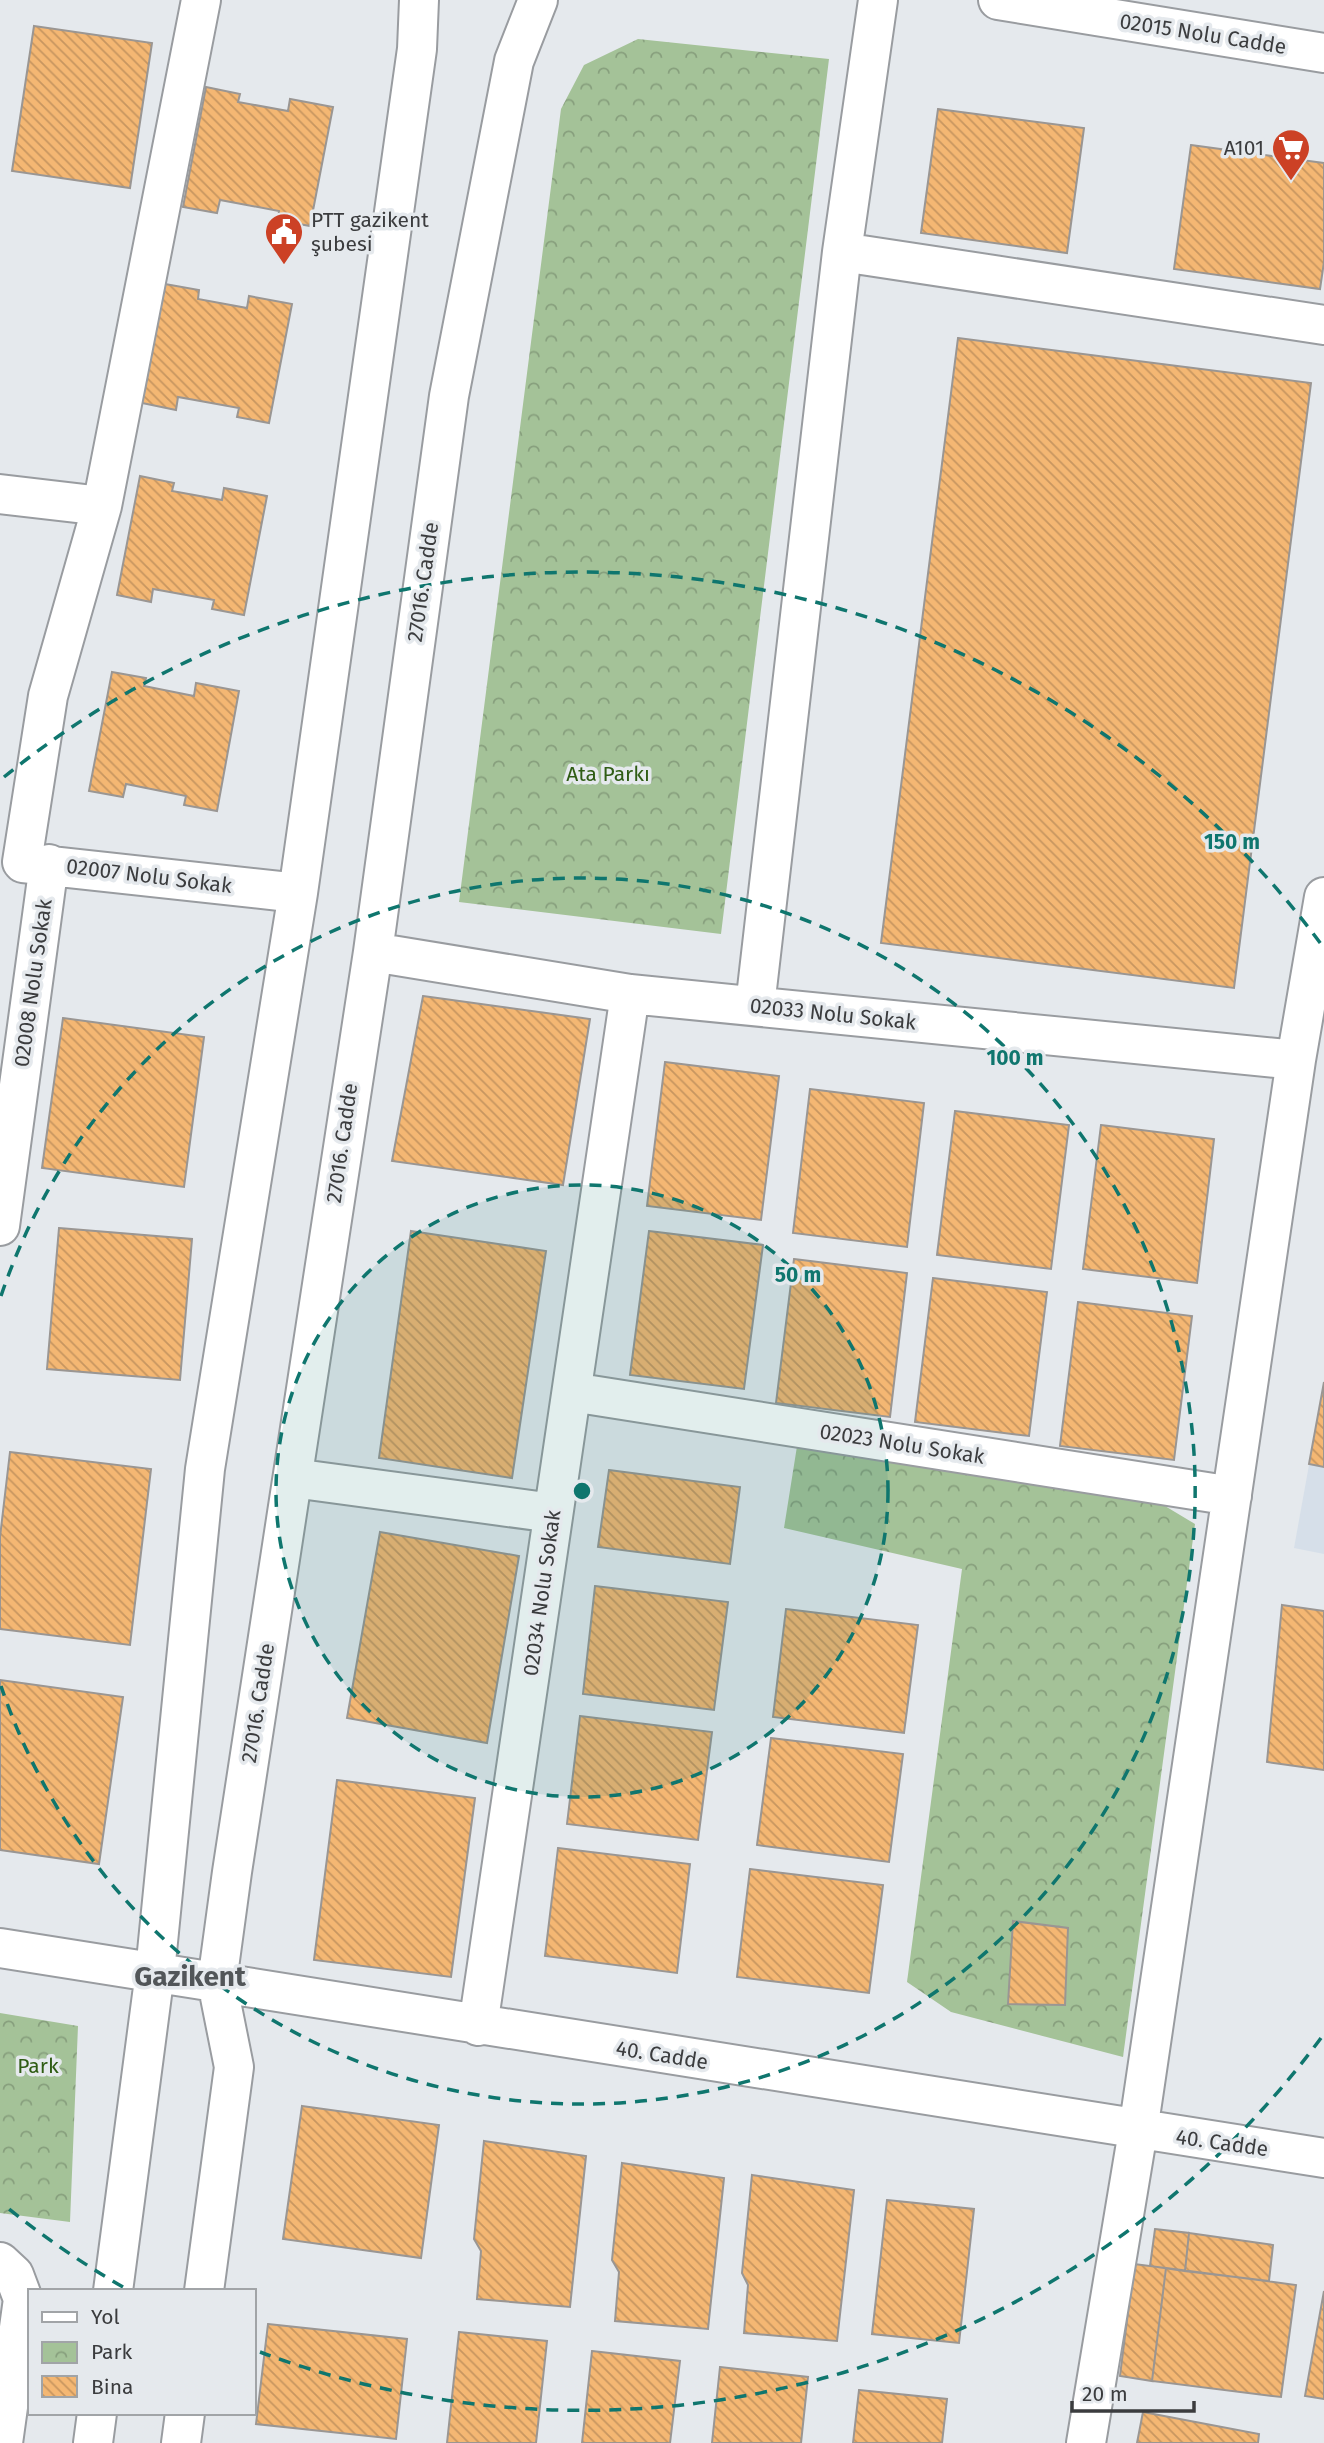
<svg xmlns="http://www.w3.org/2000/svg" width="1324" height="2443" font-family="'Fira Sans',sans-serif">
<defs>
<pattern id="park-crowns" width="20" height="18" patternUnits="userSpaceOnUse" patternTransform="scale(1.75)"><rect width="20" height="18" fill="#a4c298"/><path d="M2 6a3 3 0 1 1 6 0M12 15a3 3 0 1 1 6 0" fill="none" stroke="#879f7d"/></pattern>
<pattern id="building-back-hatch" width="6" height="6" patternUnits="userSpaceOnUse" patternTransform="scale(1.75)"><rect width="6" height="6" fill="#f4b773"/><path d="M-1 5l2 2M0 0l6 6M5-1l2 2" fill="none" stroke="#c79660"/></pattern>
</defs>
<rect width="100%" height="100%" fill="#e5e9ed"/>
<!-- built -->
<path fill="#d6dfe9" d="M1324 1382V1554L1294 1548Z"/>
<!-- park -->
<path fill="url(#park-crowns)" d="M638 39 829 59 721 934 459 902 561 109 584 65Z
M798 1440 1155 1500 1195 1524 1123 2057 951 2012 907 1982 962 1569 784 1528Z
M0 2013 78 2026 70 2222 0 2213Z"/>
<!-- building -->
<path fill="url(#building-back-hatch)" stroke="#9a9693" stroke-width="2" d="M34 26 152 43 130 188 12 171Z
M206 87 240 94 238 102 288 111 290 99 333 107 310 226 278 220 279 211 220 200 217 213 183 207Z
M938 109 1084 128 1067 253 921 233Z
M1191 145 1324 163V262L1320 289 1174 269Z
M165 284 199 290 198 299 247 308 249 296 292 304 269 423 237 417 239 408 178 397 176 410 142 403Z
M958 338 1311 383 1234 988 881 943Z
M140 476 174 483 172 491 222 500 224 488 267 496 244 615 212 609 214 600 153 589 151 602 117 595Z
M112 672 146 678 144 686 194 696 196 683 239 691 217 811 184 805 186 796 126 784 123 797 89 791Z
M423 996 590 1019 563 1185 392 1161Z
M63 1018 204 1037 184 1187 42 1168Z
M665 1062 779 1076 761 1220 647 1206Z
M810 1089 924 1103 907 1247 793 1233Z
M955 1111 1069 1125 1051 1269 937 1255Z
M1101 1125 1214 1139 1197 1283 1083 1269Z
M59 1228 192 1239 180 1380 47 1369Z
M411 1231 546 1251 512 1478 379 1458Z
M649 1231 763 1245 744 1389 630 1375Z
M794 1259 907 1273 890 1417 776 1403Z
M933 1278 1047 1292 1029 1436 915 1422Z
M1078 1302 1192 1316 1174 1460 1060 1446Z
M1324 1382V1467L1309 1464Z
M10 1452 151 1469 130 1645 0 1629V1537Z
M609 1470 740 1487 730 1564 598 1547Z
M380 1532 519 1556 487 1743 347 1718Z
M595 1586 728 1602 714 1710 583 1694Z
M1282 1605 1324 1611V1770L1267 1762Z
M786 1609 918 1625 904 1733 773 1717Z
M0 1680 123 1697 99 1864 0 1850Z
M580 1716 712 1732 698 1840 567 1824Z
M771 1738 903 1754 889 1862 757 1845Z
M337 1780 475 1798 451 1977 314 1960Z
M558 1848 690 1864 677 1973 545 1956Z
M750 1869 883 1885 869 1993 737 1977Z
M1013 1921 1068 1928 1065 2005 1008 2004Z
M302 2106 439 2125 421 2258 283 2239Z
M484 2141 586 2156 570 2307 477 2299 481 2251 474 2239Z
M622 2163 724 2178 708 2329 615 2321 619 2272 612 2260Z
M752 2175 854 2190 837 2341 744 2333 748 2285 742 2273Z
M887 2200 974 2209 959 2343 872 2334Z
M1155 2229 1189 2233 1185 2271 1150 2266Z
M1189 2233 1273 2245 1269 2281 1185 2271Z
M1134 2264 1166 2268 1152 2381 1120 2376Z
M1166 2268 1296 2285 1281 2397 1152 2381Z
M1324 2291V2399L1305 2396Z
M268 2324 407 2339 396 2439 256 2424Z
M459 2332 547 2341 536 2443H447Z
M592 2351 680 2361 670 2443H582Z
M720 2367 808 2377 801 2443H712Z
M859 2390 947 2399 942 2443H853Z
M1143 2412 1259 2434 1258 2443H1137Z"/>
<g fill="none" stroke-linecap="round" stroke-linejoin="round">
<defs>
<path id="minor" d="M998 0 1324 53
M842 252 1324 325
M0 494 102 506
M22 862 48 696 102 506 201 0
M23 863 298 893
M373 952 630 994 1296 1060
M755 1006 842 252 878 0
M0 1226 49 864
M572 1392 1232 1496
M293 1478 553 1513
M0 1948 1324 2158
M478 2026 630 994
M0 2262 14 2275 23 2299 3 2443
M113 2291 155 1972 205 1469 298 893 417 49 419 0
M204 2291 234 2067 217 1982 232 1872 373 952 449 396 514 61 538 0
M93 2443 97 2413
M181 2443 185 2413
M1086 2443 1138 2131 1296 1060 1324 897"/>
</defs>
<!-- minor casing -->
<use href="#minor" stroke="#999ca0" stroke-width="42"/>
<!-- minor -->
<use href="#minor" stroke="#fff" stroke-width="38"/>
</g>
<!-- distance rings -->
<circle cx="582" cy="1491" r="306" fill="#0f766e" fill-opacity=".12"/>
<g fill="none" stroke="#0f766e" stroke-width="3.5" stroke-dasharray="12 9">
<circle cx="582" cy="1491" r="306"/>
<path d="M1 1296A613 613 0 1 1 1 1686"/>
<path d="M1321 2038A919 919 0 0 1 260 2352M123 2287A919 919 0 0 1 4 2205M4 777A919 919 0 0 1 1321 944"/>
</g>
<!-- icons -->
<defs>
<symbol id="supermarket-pin" viewBox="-11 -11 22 30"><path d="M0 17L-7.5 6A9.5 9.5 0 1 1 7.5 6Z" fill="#cc4125" stroke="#e5e9ed"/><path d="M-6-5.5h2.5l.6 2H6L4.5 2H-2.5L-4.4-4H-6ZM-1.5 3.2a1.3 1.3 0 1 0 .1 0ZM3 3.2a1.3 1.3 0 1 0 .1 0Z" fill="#fff"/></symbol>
<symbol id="civic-pin" viewBox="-11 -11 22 30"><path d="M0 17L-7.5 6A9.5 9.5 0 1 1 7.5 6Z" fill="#cc4125" stroke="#e5e9ed"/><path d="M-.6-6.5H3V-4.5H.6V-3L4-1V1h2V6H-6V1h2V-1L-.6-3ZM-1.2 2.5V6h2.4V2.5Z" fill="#fff"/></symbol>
</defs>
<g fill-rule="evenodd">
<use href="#supermarket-pin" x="1269" y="126" width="44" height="60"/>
<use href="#civic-pin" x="262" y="210" width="44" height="60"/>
</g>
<g text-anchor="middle" stroke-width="7" stroke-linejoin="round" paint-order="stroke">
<!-- street labels -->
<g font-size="21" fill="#3b3c3e" stroke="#e5e9ed">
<text transform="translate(1203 34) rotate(9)" y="7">02015 Nolu Cadde</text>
<text transform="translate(423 582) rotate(-82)" y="7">27016. Cadde</text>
<text transform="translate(149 876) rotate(7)" y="7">02007 Nolu Sokak</text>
<text transform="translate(33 983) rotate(-82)" y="7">02008 Nolu Sokak</text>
<text transform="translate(833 1014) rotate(6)" y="7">02033 Nolu Sokak</text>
<text transform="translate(342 1143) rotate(-82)" y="7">27016. Cadde</text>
<text transform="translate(902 1444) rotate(9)" y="7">02023 Nolu Sokak</text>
<text transform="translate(542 1593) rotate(-82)" y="7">02034 Nolu Sokak</text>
<text transform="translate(258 1703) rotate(-81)" y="7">27016. Cadde</text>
<text transform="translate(662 2055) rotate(9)" y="7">40. Cadde</text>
<text transform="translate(1222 2143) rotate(8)" y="7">40. Cadde</text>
</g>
<!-- poi labels -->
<g font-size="21" fill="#3b3c3e" stroke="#e5e9ed" text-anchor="end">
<text x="1264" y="155">A101</text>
<text x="311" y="227" text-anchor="start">PTT gazikent<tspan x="311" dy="24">şubesi</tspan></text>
</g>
<!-- park labels -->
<g font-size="21" fill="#2f5c14" stroke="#e5e9ed">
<text x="608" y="781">Ata Parkı</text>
<text x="38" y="2073">Park</text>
</g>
<!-- district labels -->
<g font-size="28" font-weight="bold" fill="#525659" stroke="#e5e9ed">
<text x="190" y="1986">Gazikent</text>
</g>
</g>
<circle cx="582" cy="1491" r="10" fill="#0f766e" stroke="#e5e9ed" stroke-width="3.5"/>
<g font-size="21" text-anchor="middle" font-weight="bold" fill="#0f766e" stroke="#e5e9ed" stroke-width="7" stroke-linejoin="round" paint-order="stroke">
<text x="1232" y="849">150 m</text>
<text x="1015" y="1065">100 m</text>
<text x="798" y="1282">50 m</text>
</g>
<!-- legend -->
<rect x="28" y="2289" width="228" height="126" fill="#e5e9ed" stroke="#a1a4a7" stroke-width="2"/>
<rect x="42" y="2312" width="35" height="10" fill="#ffffff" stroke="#a1a4a7" stroke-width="2"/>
<text x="91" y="2324" font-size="21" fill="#3b3c3e">Yol</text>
<rect x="42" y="2342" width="35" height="21" fill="url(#park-crowns)" stroke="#a1a4a7" stroke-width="2"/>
<text x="91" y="2359" font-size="21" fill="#3b3c3e">Park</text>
<rect x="42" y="2376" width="35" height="21" fill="url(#building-back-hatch)" stroke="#a1a4a7" stroke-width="2"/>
<text x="91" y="2394" font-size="21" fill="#3b3c3e">Bina</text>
<!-- scale -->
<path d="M1072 2401v10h122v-10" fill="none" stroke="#3b3c3e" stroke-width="3.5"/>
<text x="1082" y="2401" font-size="21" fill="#3b3c3e" stroke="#e5e9ed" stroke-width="5" paint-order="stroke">20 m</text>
</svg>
